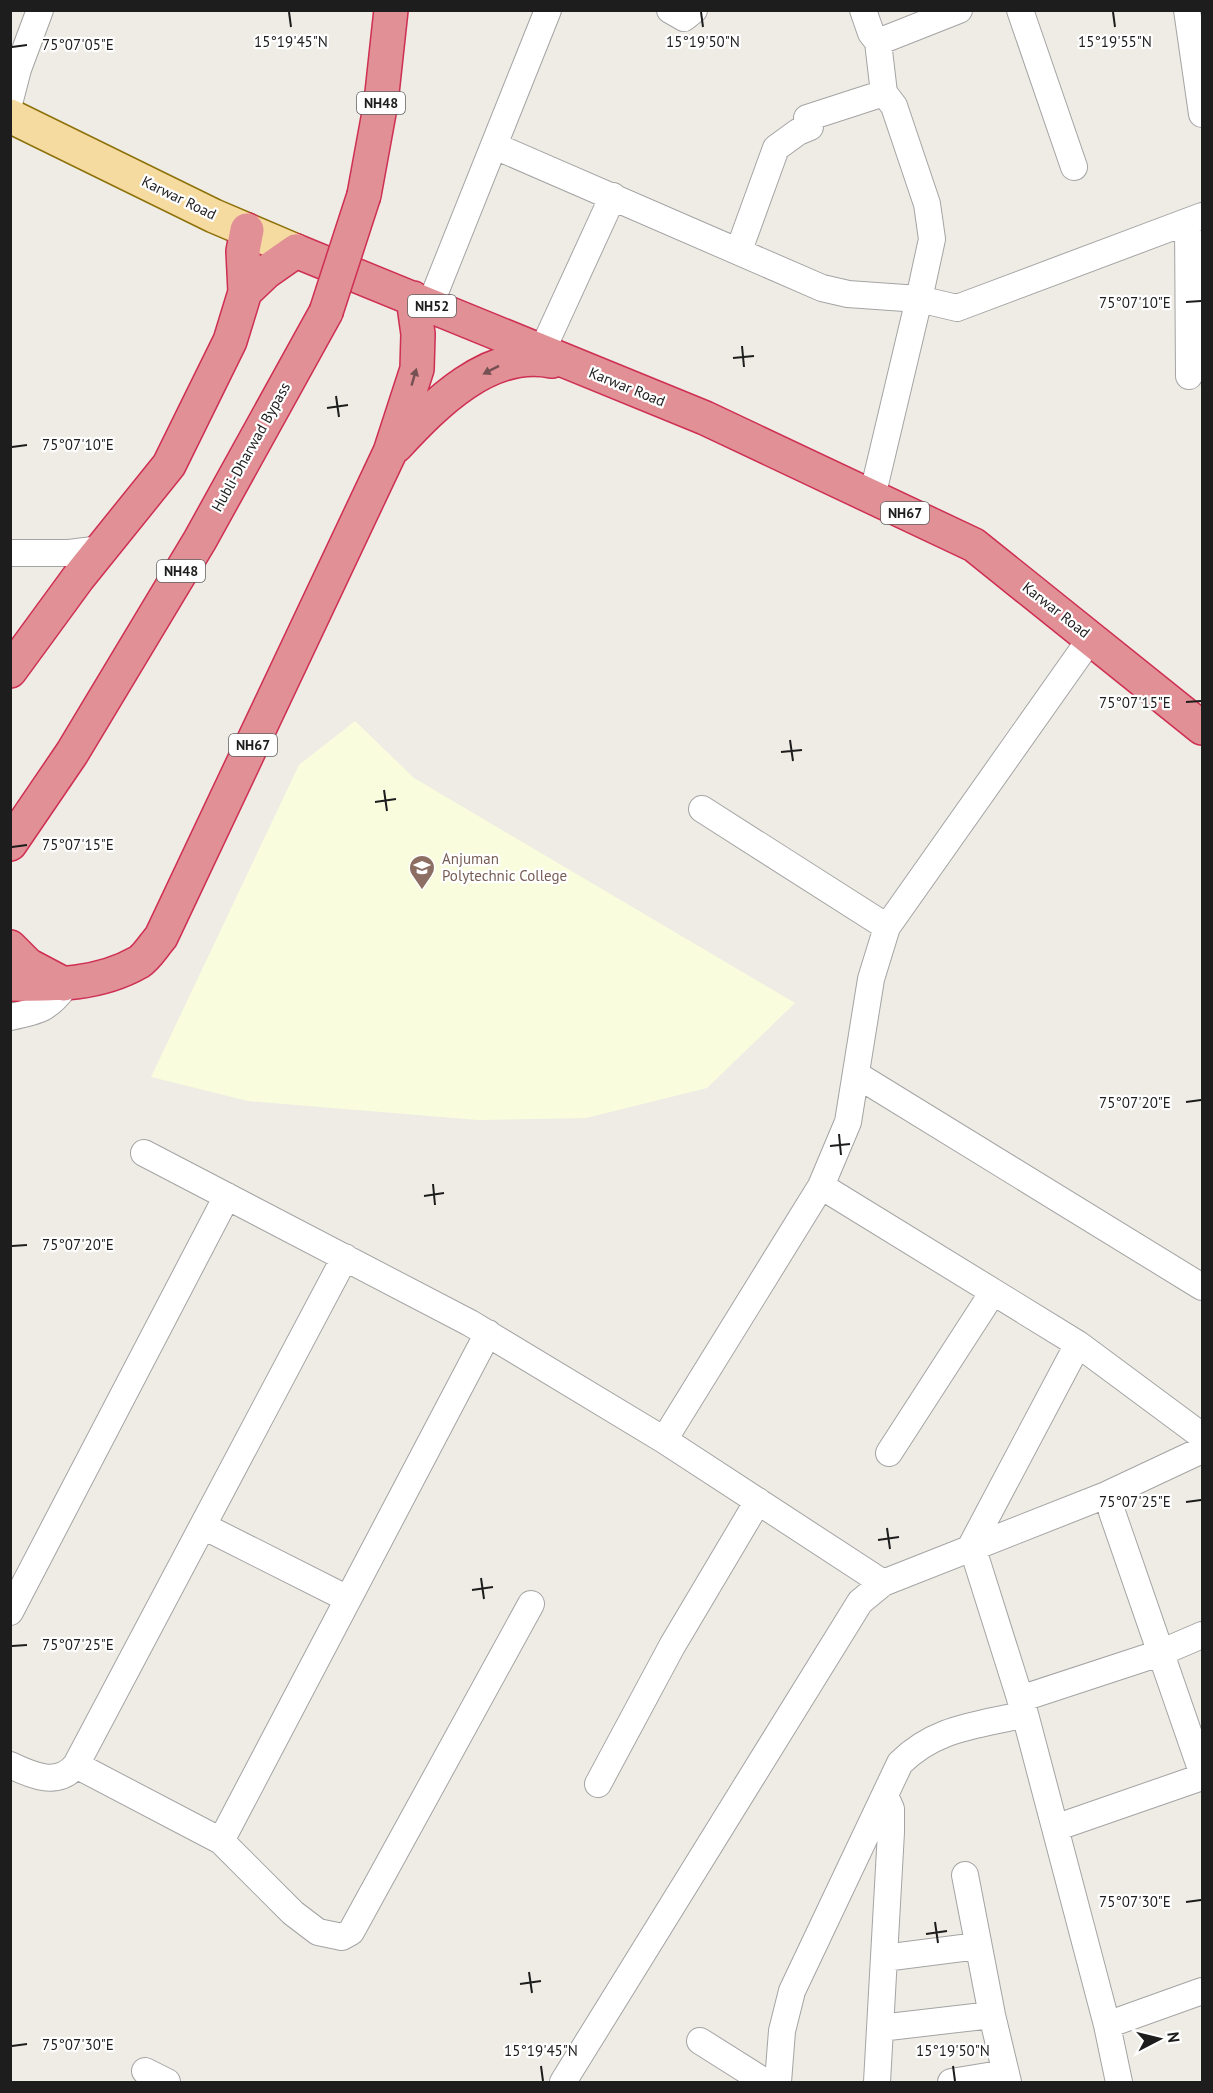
<svg xmlns="http://www.w3.org/2000/svg" width="1213" height="2093" font-family="'PT Sans',sans-serif">
<rect width="100%" height="100%" fill="#eeece4"/>
<!-- education -->
<path fill="#f9fdde" d="M355 721 414 778 795 1003 707 1088 586 1118 478 1120 248 1101 151 1077 299 765Z"/>
<g fill="none" stroke-linecap="round" stroke-linejoin="round">
<defs>
<path id="minor" d="M670 10 684 18 694 10
M1020 10 1074 167
M1187 10 1202 114
M878 42 959 10
M10 100 18 69 40 10
M807 118 884 93
M495 146 822 288 848 294 919 299 932 239 927 204 894 106 884 93 878 42 871 33 863 10
M1188 222 1189 376
M739 250 776 148 798 132 810 127
M430 305 548 10
M541 353 613 196
M872 497 919 299 957 308 1202 216
M10 553H69L101 549
M702 809 887 927
M10 1017C39 1011 49 1009 66 985
M857 1075 1202 1287
M144 1153 470 1323 664 1440 883 1583
M821 1186 1078 1344 1202 1436
M664 1440 821 1186 848 1122 871 979 887 927 1091 638
M889 1453 993 1292
M1112 1512 1202 1772
M203 1526 348 1599
M970 1548 1078 1344
M977 1562 1025 1714 1107 2025 1119 2082
M10 1612 227 1196
M1020 1699 1160 1653 1202 1635
M10 1765C33 1776 58 1787 76 1765L345 1257
M76 1765 221 1841 293 1913 318 1932 342 1937 351 1932 531 1604
M598 1784 672 1646 758 1501
M1055 1828 1202 1777
M221 1841 488 1333
M965 1875 992 2015 1008 2082
M884 1958 978 1946
M1107 2025 1202 1991
M880 2028 992 2015
M700 2041 765 2082
M145 2071 167 2082
M563 2082 860 1602 883 1583 1106 1495 1202 1450
M778 2082 782 2031 792 1991 900 1763C937 1727 976 1726 1025 1714
M877 2082 891 1832V1809L885 1795
M951 2082 1006 2073"/>
<path id="major" d="M10 116 214 216 296 251"/>
<path id="highway" d="M364 195 381 102 391 10
M245 292 266 272 296 251 705 418 974 545 1202 728
M396 446C434 405 489 348 552 361
M10 671 78 578 169 465 230 341 245 292 243 251 247 230
M10 844 72 753 200 540 326 312
M10 947 28 965 64 984
M10 984C55 985 99 985 139 962 147 957 154 945 161 937L390 452 417 369 418 334 413 298"/>
</defs>
<!-- minor casing -->
<use href="#minor" stroke="#a4a4a4" stroke-width="28"/>
<!-- major casing -->
<use href="#major" stroke="#8d7109" stroke-width="36"/>
<!-- highway casing -->
<use href="#highway" stroke="#ce2f53" stroke-width="36"/>
<!-- minor -->
<use href="#minor" stroke="#fff" stroke-width="26"/>
<!-- major -->
<use href="#major" stroke="#f6dba1" stroke-width="33"/>
<!-- highway -->
<use href="#highway" stroke="#e19095" stroke-width="33"/>
<defs>
<path id="highway-bridge" d="M326 312 364 195"/>
</defs>
<!-- highway-bridge casing -->
<use href="#highway-bridge" stroke="#ce2f53" stroke-width="36" stroke-linecap="butt"/>
<!-- highway-bridge -->
<use href="#highway-bridge" stroke="#e19095" stroke-width="33"/>
</g>
<!-- one-way arrows -->
<defs><path id="oneway-solid" d="M-6-.8H1V-3.2L6.5 0L1 3.2V.8H-6Z" transform="scale(1.5)"/></defs>
<g fill="#755153">
<use href="#oneway-solid" transform="translate(491 370) rotate(153)"/>
<use href="#oneway-solid" transform="translate(414 377) rotate(-74)"/>
</g>
<!-- ticks -->
<path fill="none" stroke="#1d1d1d" stroke-width="2" d="M289 12 291 27M701 12 703 27M1113 12 1115 27M12 47 27 45M1186 302 1201 301M742 346 744 367M733 358 754 356M336 396 339 417M327 408 348 405M12 447 27 445M1186 702 1201 701M790 740 793 761M781 752 802 750M384 790 387 811M375 802 396 799M12 847 27 845M1186 1102 1201 1100M839 1134 841 1155M830 1146 850 1144M433 1184 435 1205M424 1196 444 1193M12 1246 27 1245M1186 1502 1201 1500M887 1528 890 1549M878 1540 899 1537M481 1578 484 1599M472 1590 493 1587M12 1646 27 1645M1186 1902 1201 1900M935 1922 938 1943M926 1934 947 1931M529 1972 532 1993M520 1984 541 1981M12 2046 27 2044M541 2066 543 2081M953 2066 955 2081"/>
<!-- icons -->
<defs>
<symbol id="university-pin" viewBox="-11 -11 22 30"><path d="M0 17L-7.5 6A9.5 9.5 0 1 1 7.5 6Z" fill="#8d6e63" stroke="#fff"/><path d="M0-5L7-2L0 1L-7-2ZM-4 1L0 2.5L4 1V4Q0 6-4 4Z" fill="#fff"/></symbol>
</defs>
<g fill-rule="evenodd">
<use href="#university-pin" x="407" y="853" width="30" height="40"/>
</g>
<g text-anchor="middle" stroke-width="4.5" stroke-linejoin="round" paint-order="stroke">
<!-- shield labels -->
<g fill="#fff" stroke="#616161" stroke-width="1.5">
<rect x="357" y="92" width="48" height="22" rx="4.5"/>
<rect x="408" y="295" width="48" height="22" rx="4.5"/>
<rect x="881" y="502" width="48" height="22" rx="4.5"/>
<rect x="157" y="560" width="48" height="22" rx="4.5"/>
<rect x="229" y="734" width="48" height="22" rx="4.5"/>
</g>
<g font-size="14" font-weight="bold" fill="#1d1d1d">
<text x="381" y="108">NH48</text>
<text x="432" y="311">NH52</text>
<text x="905" y="518">NH67</text>
<text x="181" y="576">NH48</text>
<text x="253" y="750">NH67</text>
</g>
<!-- street labels -->
<g font-size="15" fill="#1d1d1d" stroke="#fff">
<text transform="translate(179 198) rotate(26)" y="5">Karwar Road</text>
<text transform="translate(627 387) rotate(22)" y="5">Karwar Road</text>
<text transform="translate(251 447) rotate(-61)" y="5">Hubli-Dharwad Bypass</text>
<text transform="translate(1056 610) rotate(38)" y="5">Karwar Road</text>
</g>
<!-- education labels -->
<g font-size="15" fill="#785e54" stroke="#fff" text-anchor="start">
<text x="442" y="864">Anjuman<tspan x="442" dy="17">Polytechnic College</tspan></text>
</g>
</g>
<g font-size="15" text-anchor="middle" fill="#1d1d1d" stroke="#fff" stroke-width="4.5" stroke-linejoin="round" paint-order="stroke">
<text x="291" y="47">15°19'45"N</text>
<text x="703" y="47">15°19'50"N</text>
<text x="1115" y="47">15°19'55"N</text>
<text x="78" y="50">75°07'05"E</text>
<text x="1135" y="308">75°07'10"E</text>
<text x="78" y="450">75°07'10"E</text>
<text x="1135" y="708">75°07'15"E</text>
<text x="78" y="850">75°07'15"E</text>
<text x="1135" y="1108">75°07'20"E</text>
<text x="78" y="1250">75°07'20"E</text>
<text x="1135" y="1507">75°07'25"E</text>
<text x="78" y="1650">75°07'25"E</text>
<text x="1135" y="1907">75°07'30"E</text>
<text x="78" y="2050">75°07'30"E</text>
<text x="541" y="2056">15°19'45"N</text>
<text x="953" y="2056">15°19'50"N</text>
</g>
<!-- border -->
<rect width="1213" height="2093" fill="none" stroke="#1d1d1d" stroke-width="24"/>
<!-- north arrow -->
<g transform="translate(1159 2039) rotate(83)" stroke="#ffffff" stroke-width="4.5" paint-order="stroke">
<path d="M0-4.5L10 22L0 15L-10 22Z" fill="#1d1d1d"/>
<text y="-9" font-size="16" font-weight="bold" text-anchor="middle" fill="#1d1d1d">N</text>
</g>
</svg>
